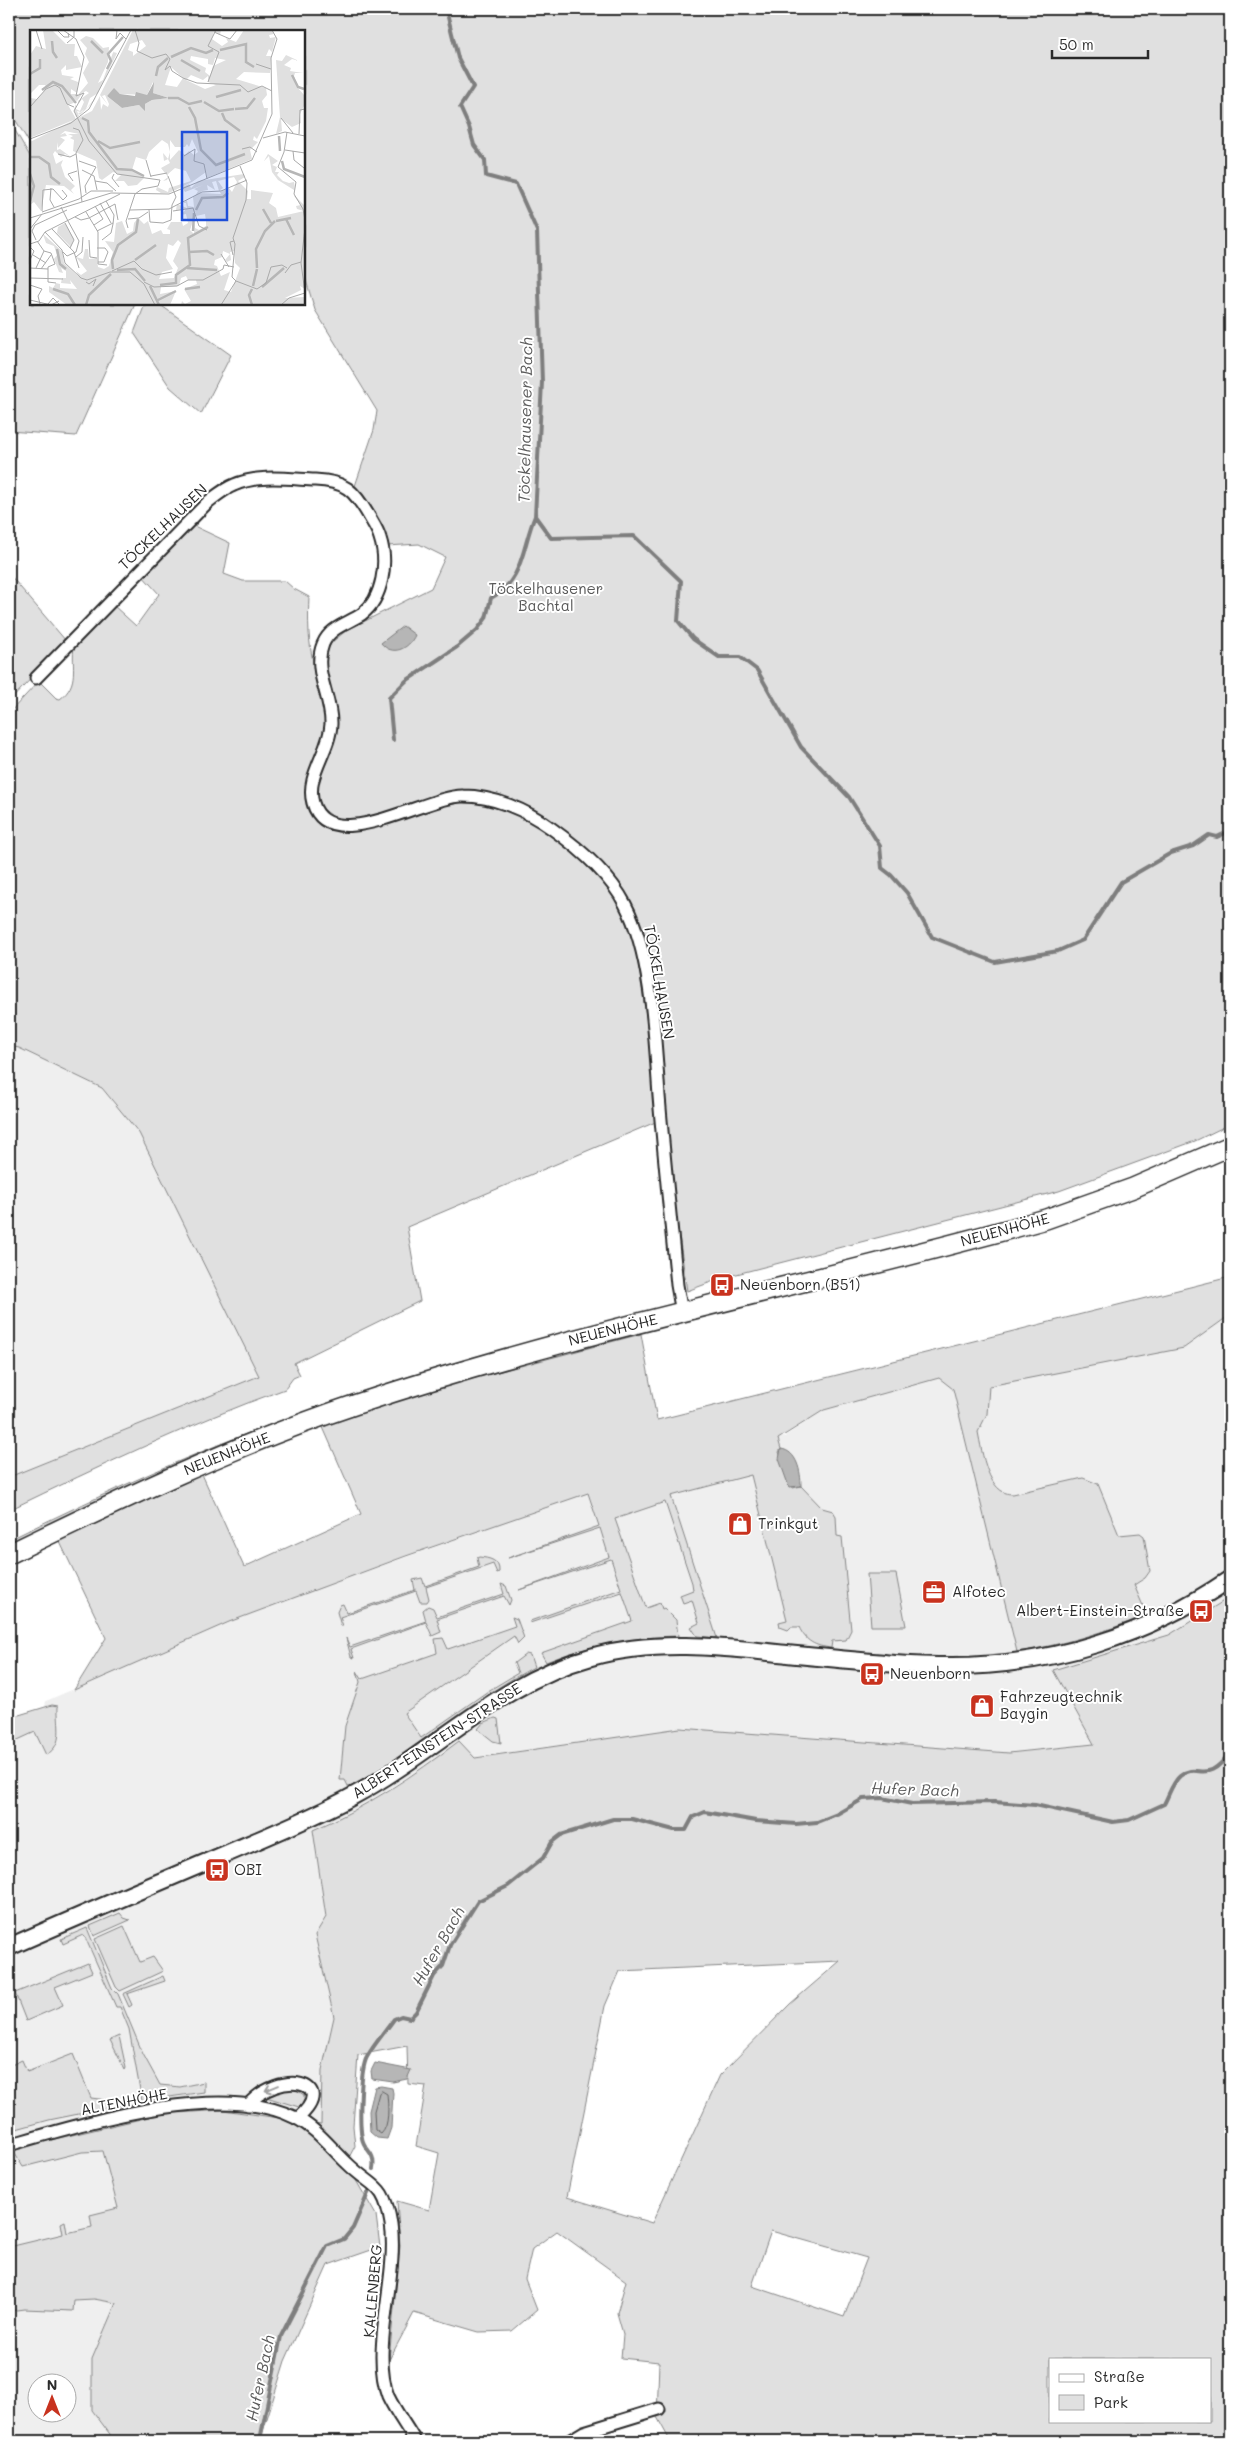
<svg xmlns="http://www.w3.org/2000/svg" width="1239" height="2450" font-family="Mali,sans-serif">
<rect width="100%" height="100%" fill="#fff"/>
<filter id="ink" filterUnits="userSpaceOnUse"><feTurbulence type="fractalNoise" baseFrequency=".02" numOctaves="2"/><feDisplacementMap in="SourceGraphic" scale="10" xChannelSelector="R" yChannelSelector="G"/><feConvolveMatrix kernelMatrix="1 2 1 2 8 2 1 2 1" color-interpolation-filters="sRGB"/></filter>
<g filter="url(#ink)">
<!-- built -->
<path fill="#efefef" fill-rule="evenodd" d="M9 1046 19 1048 102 1088 139 1133 260 1376 11 1476 9 1470Z
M1230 1315V1597L1169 1635 1053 1670 1095 1744 1009 1753 680 1728 428 1764 358 1809 313 1830 326 1917 315 1935 334 2017 322 2070 321 2124 223 2110 163 2114 82 2132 23 2166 82 2152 132 2151 117 2303 92 2359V2410L115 2441H9V1718L45 1707 46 1701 229 1622 314 1590 594 1490 784 1437 824 1410 939 1378 1184 1348ZM38 2382H68V2412H38Z"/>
<!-- green -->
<path fill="#e0e0e0" stroke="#868686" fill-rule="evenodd" d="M9 9H1230V1124L1195 1141 1059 1191 725 1277 687 1291 672 1186 654 995 639 920 622 887 574 840 471 792H451L433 796 373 819H336L309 798 334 732 323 663 326 662 325 654 332 642 347 630 431 588 445 557 419 544 387 546 382 526 355 486 374 430 377 411 315 310 304 274V31H31V146L9 109Z
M9 120 31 158V304H135L76 436 9 431Z
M145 304H159L231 355 201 414 170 387 134 333Z
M189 526H194L230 543 224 574 243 581H285L294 589 309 597C308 619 308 643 314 665 319 687 330 708 325 731 321 753 297 793 309 812 339 858 415 807 452 801 508 792 600 859 622 907 634 933 638 961 642 989 649 1033 654 1077 658 1121L407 1227 420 1301 294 1363 300 1375 293 1378 285 1389C191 1423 100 1466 9 1510V1477L259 1376 139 1133 102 1088 19 1048 9 1046V713L39 681 56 698 60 699C80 684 71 666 74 646L113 605 136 626 159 594 141 574Z
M9 574 66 641 9 702Z
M1230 1277V1315L1184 1348 989 1386 987 1414 978 1432C982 1452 988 1495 1013 1494L1083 1478 1098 1484 1119 1535 1140 1533 1144 1536 1150 1571 1145 1578 1134 1585 1147 1615C1105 1632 1062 1645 1017 1652L953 1389 939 1378 824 1410 778 1439 781 1449 779 1452 793 1488 801 1486 822 1508 833 1511 836 1516 837 1536 842 1537 851 1630 846 1640 832 1641 831 1648C815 1646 806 1642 799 1627H791L788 1630 780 1627 779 1622 787 1620 751 1475 671 1496 717 1638 697 1636 691 1627 699 1623 692 1600 683 1603 680 1595 693 1590 692 1583 665 1502 615 1519 646 1608 660 1603 662 1609 664 1608 676 1620 678 1636C631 1637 589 1645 546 1662L541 1653 632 1621 622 1592 530 1623V1621L621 1589 611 1559 519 1590 609 1557 600 1528 508 1558 599 1526 588 1493 406 1556 229 1622 74 1690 106 1638 58 1538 201 1472 244 1567 361 1514 322 1425 441 1387 641 1334 657 1420Z
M285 1419 286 1421 9 1545V1541L17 1536C104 1493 193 1453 285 1419Z
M479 1557C489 1558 500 1560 499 1572L497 1573 493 1564 426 1587 429 1599 427 1602H420L416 1591 340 1617 343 1626H341L337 1612 340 1605 343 1604 347 1613 415 1590 413 1580 422 1578 425 1586 479 1567 477 1558Z
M867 1574H896L906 1626H871Z
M501 1584 506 1586 511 1600 509 1605 504 1596 437 1619 441 1632 432 1636 426 1622 351 1649 354 1658 351 1657 346 1638 350 1647 426 1621 423 1610 428 1606 433 1608 437 1617 504 1594Z
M1230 1597V2441H668V2437L657 2417 659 2362 621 2358 623 2334 617 2313 626 2281 557 2231 532 2249 525 2279 537 2310 512 2331 479 2332 414 2313 389 2360 400 2246 397 2201 429 2210 439 2153 416 2146 426 2086 408 2084 407 2046 358 2055 353 2126 355 2146 346 2163 376 2215 380 2247 328 2265 285 2361 260 2441H115L92 2410V2359L116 2303 94 2299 74 2300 73 2311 24 2309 9 2311V2247L63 2234 61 2223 65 2221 67 2233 92 2227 90 2215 118 2208 103 2151 82 2152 23 2167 12 2149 162 2114 223 2110 321 2124 322 2070 334 2017 315 1935 326 1917 313 1830C367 1807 413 1776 459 1741L475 1758 680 1728 1009 1753 1094 1744 1053 1670 1169 1635ZM840 1961 790 2004 720 2075 652 2223 567 2197 605 2006 620 1971ZM771 2231 867 2258 844 2317 752 2286ZM1050 2359H1210V2421H1050Z
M512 1617 517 1619 524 1638 518 1644 514 1636 404 1713 421 1738 488 1691 518 1673 514 1663 526 1654 530 1655 534 1667C468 1701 414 1752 349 1788L345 1780H340L345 1726 360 1682 357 1671 362 1679 437 1653 435 1639 443 1638 448 1649 515 1626Z
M52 1705 58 1706C57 1725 65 1744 46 1755L35 1732 9 1744V1718Z
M495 1718 498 1719 501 1743 493 1741 478 1729 483 1723Z
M120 1913 124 1918 130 1920 94 1936 90 1926Z
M124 1926 140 1962 153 1957 163 1971 120 1991 116 1987 95 1939Z
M87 1928 112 1988 118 1994 143 2054 160 2085 180 2087 204 2082V2092L142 2101 129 2029 120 2007H116L85 1937 83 1935 63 1944 61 1939Z
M88 1963 92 1972 55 1987 63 2005 26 2021 15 1993Z
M163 1976 165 1981 127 1994 132 2005 129 2007 123 1994Z
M119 2036 126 2068 125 2070 110 2040Z
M73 2054 91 2098 122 2102 123 2105 49 2120 9 2131V2066L22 2060 27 2072Z
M295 2089 304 2095V2102L299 2107 266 2097 281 2091Z"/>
<!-- water -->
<path fill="#b6b6b6" stroke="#7e7e7e" d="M403 626 415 635C409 649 392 657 381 643Z
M781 1449C797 1451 801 1472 801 1486L789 1487 779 1459Z
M375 2063 411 2070 407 2079 393 2082 372 2079 371 2071Z
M381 2086 392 2088 393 2093 391 2128 387 2139 377 2138 370 2132 369 2111 375 2087Z"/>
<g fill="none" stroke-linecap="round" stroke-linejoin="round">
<!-- shore -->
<path stroke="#636363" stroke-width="1" d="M382 2091 387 2094C388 2105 390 2126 381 2134L375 2130 374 2111 379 2093Z"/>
<!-- stream -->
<path stroke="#7e7e7e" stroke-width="4" d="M446 9 458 58 473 87 460 107 469 127 474 145 485 160 486 176 516 184 537 231 542 382 535 516 551 538 634 536 681 581 678 621 693 639 719 657H740L757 670 801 747 849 797 880 846 882 868 891 875 907 893 932 937 995 962 1058 951 1083 940 1121 882 1171 853 1193 846 1209 835 1217 837 1230 831
M393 740 389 698 406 681 457 647 477 630 486 618 491 598C524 581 522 546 535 516
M373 2169C376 2151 364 2151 362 2138 359 2124 360 2069 367 2057 374 2044 385 2032 394 2019L401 2016 410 2018 416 2012 434 1976 443 1966 450 1945 478 1901 508 1886 543 1858 552 1842 561 1835 613 1819H632L674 1830H686L693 1817 705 1812 756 1821 796 1824 817 1822 837 1814 863 1799 882 1798 912 1804 994 1802 1035 1805 1113 1822 1129 1820 1164 1804C1169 1795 1172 1783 1180 1776 1199 1761 1206 1787 1230 1752
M269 2441 260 2440 281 2336 327 2246 344 2239 353 2228 369 2191"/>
<defs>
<path id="street" d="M36 678 208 502C216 496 224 489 234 485 258 474 290 479 315 480 345 481 354 490 369 516 373 523 378 530 380 538 388 562 383 598 362 614 347 624 330 627 323 644 312 671 332 697 331 724 330 751 305 776 313 803 329 858 428 795 463 796 494 796 526 810 551 828 579 848 609 873 625 904 652 955 655 1039 659 1096 664 1159 671 1222 677 1285L682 1313
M248 2105C279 2069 341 2081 297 2119
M9 2145C85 2123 222 2080 296 2118 316 2128 331 2148 347 2163 373 2189 384 2181 391 2224 399 2275 370 2349 388 2396 395 2411 407 2427 415 2441
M569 2441 584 2432 659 2409"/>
<path id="secondary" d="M9 1947C79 1916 150 1886 221 1856 265 1837 311 1819 353 1796 435 1752 499 1682 591 1657 655 1639 722 1647 787 1654 842 1659 897 1666 952 1666 1052 1666 1148 1635 1230 1579"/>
<path id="primary" d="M9 1554C122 1499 237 1444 357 1404 583 1329 817 1283 1046 1219L1133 1188 1230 1146"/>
</defs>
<!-- street casing -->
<use href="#street" stroke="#2b2b2b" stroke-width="15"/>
<!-- secondary casing -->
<use href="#secondary" stroke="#2b2b2b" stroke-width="20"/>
<!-- primary casing -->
<use href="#primary" stroke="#2b2b2b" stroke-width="22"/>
<!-- street -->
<use href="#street" stroke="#fff" stroke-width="11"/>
<!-- secondary -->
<use href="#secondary" stroke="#fff" stroke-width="16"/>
<!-- primary -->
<use href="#primary" stroke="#fff" stroke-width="19"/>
</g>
<!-- one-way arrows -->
<defs><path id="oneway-shaft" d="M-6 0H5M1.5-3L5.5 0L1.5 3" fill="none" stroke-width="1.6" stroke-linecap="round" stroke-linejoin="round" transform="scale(1.25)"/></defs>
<use stroke="#a0a0a0" href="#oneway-shaft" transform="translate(272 2088) rotate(158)"/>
</g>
<!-- icons -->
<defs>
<symbol id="bus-square" viewBox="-11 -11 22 22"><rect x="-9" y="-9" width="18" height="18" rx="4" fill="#c8321e" stroke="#fff"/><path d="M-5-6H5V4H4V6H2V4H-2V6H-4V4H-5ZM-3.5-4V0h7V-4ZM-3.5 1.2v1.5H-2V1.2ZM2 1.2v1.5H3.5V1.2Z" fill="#fff"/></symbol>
<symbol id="shop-square" viewBox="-11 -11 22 22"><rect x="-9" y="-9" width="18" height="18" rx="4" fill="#c8321e" stroke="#fff"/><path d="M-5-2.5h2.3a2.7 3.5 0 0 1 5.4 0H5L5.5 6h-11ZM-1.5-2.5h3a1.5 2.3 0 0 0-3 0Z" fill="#fff"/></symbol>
<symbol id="office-square" viewBox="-11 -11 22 22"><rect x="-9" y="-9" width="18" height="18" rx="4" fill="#c8321e" stroke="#fff"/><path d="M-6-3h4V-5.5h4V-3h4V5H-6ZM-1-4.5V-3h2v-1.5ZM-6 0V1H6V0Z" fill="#fff"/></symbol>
</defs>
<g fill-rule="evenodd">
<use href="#bus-square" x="708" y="1271" width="28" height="28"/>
<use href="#shop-square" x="726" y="1510" width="28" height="28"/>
<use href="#office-square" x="920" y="1578" width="28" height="28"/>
<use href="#bus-square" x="1187" y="1597" width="28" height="28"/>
<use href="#bus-square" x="858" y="1660" width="28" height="28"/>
<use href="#shop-square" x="968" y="1692" width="28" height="28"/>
<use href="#bus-square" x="203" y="1856" width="28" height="28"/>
</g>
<g text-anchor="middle" stroke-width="4" stroke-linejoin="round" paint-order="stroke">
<!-- street labels -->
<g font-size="15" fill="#2b2b2b" stroke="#fff">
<text transform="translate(163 527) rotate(-44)" y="5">TÖCKELHAUSEN</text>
<text transform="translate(659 982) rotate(80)" y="5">TÖCKELHAUSEN</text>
<text transform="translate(1005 1230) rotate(-15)" y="5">NEUENHÖHE</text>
<text transform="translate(613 1330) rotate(-14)" y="5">NEUENHÖHE</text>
<text transform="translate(227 1454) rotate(-22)" y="5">NEUENHÖHE</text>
<text transform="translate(437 1741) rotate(-33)" y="5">ALBERT-EINSTEIN-STRASSE</text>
<text transform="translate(124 2102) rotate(-11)" y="5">ALTENHÖHE</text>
<text transform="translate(373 2291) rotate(-85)" y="5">KALLENBERG</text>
</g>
<!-- park labels -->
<g font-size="15" fill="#585858" stroke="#fff">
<text x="546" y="594">Töckelhausener<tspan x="546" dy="17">Bachtal</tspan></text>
</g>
<!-- poi labels -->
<g font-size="15" fill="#2b2b2b" stroke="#fff" text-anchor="start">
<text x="740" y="1290">Neuenborn (B51)</text>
<text x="758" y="1529">Trinkgut</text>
<text x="952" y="1597">Alfotec</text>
<text x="1184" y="1616" text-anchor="end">Albert-Einstein-Straße</text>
<text x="890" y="1679">Neuenborn</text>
<text x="1000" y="1702">Fahrzeugtechnik<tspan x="1000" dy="17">Baygin</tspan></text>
<text x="234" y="1875">OBI</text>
</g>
<!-- water labels -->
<g font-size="16" font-style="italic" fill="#5c5c5c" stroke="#fff">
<text transform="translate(525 420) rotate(-89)" y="6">Töckelhausener Bach</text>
<text transform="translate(915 1789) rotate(2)" y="6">Hufer Bach</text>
<text transform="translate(438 1946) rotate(-60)" y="6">Hufer Bach</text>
<text transform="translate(260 2378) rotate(-78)" y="6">Hufer Bach</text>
</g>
</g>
<!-- overview -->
<g transform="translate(30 30)">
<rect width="275" height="275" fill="#fff"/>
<path d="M13 0H22L36 14H45L44 26H47L52 37 36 40V35L31 40 32 45 44 47 40 49 48 52 47 63 41 59V64H52L47 71 41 67 46 72 38 75 46 89 0 108V68L7 69 17 58 15 55H9L0 64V25L6 16 16 19ZM103 0H191L190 5 184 2 182 9 192 16 198 12 196 8 206 12 214 0H242L244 4 239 5 240 8 246 7 242 22 239 19 236 26H241L240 43 214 42 206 49 236 58 237 65 232 71 234 78H238L236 91 227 109 224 106 223 110 228 112 220 120 222 129 177 148 176 142 162 152 139 163H131L126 160 127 157 138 162 139 158 161 151 156 141 145 138 138 144V148L137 150 133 151 138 147 131 138 140 133 138 129 134 131 133 123 127 117 134 124 138 129 140 122V130L149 120 155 125 159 121 164 125 168 122 162 109 159 117 157 114 155 117H145L140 110V122L138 114 132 110 119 122 116 130 106 127 102 140 115 147 107 155 98 156 94 151H85L91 145 83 142 72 150 69 148 66 131 43 121 44 110 40 108 43 106 38 104H49L35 101 30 105 35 103 37 106 30 107 35 110 34 111 28 118 27 112V120L30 119 41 127 35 124 31 127 25 121 23 124 26 134 33 130 31 135 35 147 45 156 41 160 44 164 34 156 16 155 11 181 4 172 0 175V112L62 81 70 66 71 80 73 74 78 77 79 74 75 65 72 66 78 75 70 65ZM112 10 116 16 103 26V22L98 20 100 14ZM161 26 178 29V34L183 35 185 28 196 30 183 36 180 46 175 42 176 38 160 30ZM141 37 153 48 147 57 135 55ZM161 45 173 50 178 46V52L186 55 175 59 156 50ZM123 52V63L139 68 122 70 115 74V80L109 75 92 78 77 66 84 59 90 64 117 65ZM56 6 63 8 73 18 79 17 78 32 68 53 73 50 85 17 83 22 87 23 68 63 60 68 56 79 66 67 64 71 50 85 48 83 52 82 54 79 51 82 47 81 49 86 46 87 44 79 46 74V79L50 81 54 72 52 69 49 73 48 71 59 63 56 61 47 66 58 53 53 43 59 32 55 24 57 18 50 10ZM256 25 269 31 262 29 254 35 261 38 260 41 273 43H265L264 46 268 58 274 65 275 74 270 84 271 93 262 97 251 89 252 101 246 104 250 87 246 30 252 31ZM238 124 248 131 242 135 247 137 245 142H249L247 145 253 151 259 153 261 149 259 153 264 152V156L265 152 264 165 275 176V259L270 256 271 260 255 268 275 267V275H151L152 271 155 274 161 271 154 259 167 254 166 250H158L156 246 151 248 149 256 131 257 130 264 146 261 140 275H37L19 262V256L23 258 26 253 30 254V258L47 259 40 250 41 254 31 253 32 248H36V241L31 238 33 243 29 242 24 229 27 225 24 216 16 213 13 204 32 221 34 233 49 247 46 241 51 245 57 241 46 227 53 229 55 219H58L59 229 67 228 68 237 74 239 79 236 83 222 75 211 84 212 86 193 92 191 97 204 103 201 104 193 108 188 114 194 118 191 122 204 131 200 133 204H140V200L137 199 141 192H152L153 196 158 193 156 184 151 185 156 179 146 180 147 174 157 178 156 173H153L157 170 158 176 164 177 163 167 170 163 191 164 190 162 199 158 202 162 207 152 204 147 188 151 193 158 189 161 186 151 182 152 185 160 177 155 178 160 172 161 165 166 168 161 164 159 173 155 155 162 152 157 162 153 159 154 161 158 168 151 214 144 215 147 208 151 218 161 217 169H221V160L243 163 239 173 246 178 248 187 274 181 267 179 266 176 271 175 264 166V160L248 150 242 142 239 126 234 131ZM166 182V186L175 184 176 191V196L169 200 165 198 164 189V204L160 200ZM148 210 151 213 143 231 148 238 144 248 129 249 132 242 143 239 136 228 138 214 143 216ZM193 221 200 224 195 230 197 232 201 230 200 222 204 221 205 233 210 238 201 262 194 260 200 242 191 246 187 236 184 235 185 230 192 227ZM35 193 44 209 41 217 27 203 28 197Z" fill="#e0e0e0" fill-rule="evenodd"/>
<path d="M124 52 123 63 139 68 122 70 115 74V81L109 75 92 78 77 66 84 58 90 64 105 66 106 62 117 65Z" fill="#b6b6b6"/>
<path fill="none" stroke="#b6b6b6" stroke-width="2.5" d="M22 11 23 22 27 28M61 11 73 23M190 20 216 14V32L224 37M141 27 161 18 176 23 183 20M151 30 170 41M77 39 81 31 78 24 93 7M0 44 10 38V29M262 45 268 57 274 59M126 46 128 37 138 28M12 60 23 52 32 56 46 73M186 67 211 60M138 68H148L159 74 172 71M174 72 189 81 204 79M159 77 165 88 171 120 186 135 215 124M205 79 217 78 225 68M192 83 195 90 210 101M52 88 58 91 59 102 87 139 102 140 114 146M249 106 250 121M68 111 80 118 110 112M0 127H9L19 134 21 147 30 154M252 131 254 139 275 147M0 144 4 156 0 171M233 179 241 193M166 180 172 168 193 167 198 163M256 189 264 205M246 191 261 188M163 201 164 183M27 219 30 234 36 239M159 222 177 221 184 225M105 230 126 215M157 238 187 240M227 238 226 219 235 201 245 191M83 239 82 230 88 215 106 202 108 189M87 240 105 239 115 251M130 255 146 253V245L160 235 158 208 178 197M120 256 129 275M223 256 227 239M232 257 254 238M23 259 38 264 45 275M155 259 170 257M128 270 146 261M56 275 59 265 81 244M222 275 219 265 222 259"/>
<path fill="none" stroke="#aaa" stroke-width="1" d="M6 0 12 19M27 0 34 7H39L38 3M33 0 46 9 54 27 46 66 54 63 44 81 59 111 87 144 130 150 128 156 112 159 105 164M87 0 86 9 90 3 96 9M105 0 109 13 107 21 122 28 136 24 140 29 135 40 140 36 142 41 153 48 167 53 210 55 218 62 232 56 242 61M184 2 200 9 207 0M37 13 44 7V0M226 34 241 39M178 52 189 22 178 16 186 0M0 77 16 59 25 55 30 58 37 74 44 77M251 88 263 103M43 98 49 100 53 110 46 123 52 172M257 102 254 122 248 137 266 152 264 164 273 179 275 190M269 104 270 80 275 79M233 108 255 102 275 106M0 109 41 93 59 79 101 0M212 119 220 117 227 122M255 120 275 123M263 121 264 130 274 138M28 124 40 127 46 124M154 126 165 119 164 131 174 134 177 149M116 130 121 147M49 131 66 137 55 156 56 163M52 140 64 146 67 160M84 144 82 148 89 157M121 146 137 143M138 146 146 167 142 175M43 151 38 144 47 141M65 151 77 153 86 161M21 158 20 170 24 177M90 164 15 202 32 220 35 233 51 248 57 250 80 242H100L114 254 125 275M70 173 81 193M31 177 38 191M100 180 139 179 172 162 191 161 217 150M119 180 120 192 133 193 141 190 142 175M12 181 13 160 23 159 33 170 37 166 32 160M143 181 163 178 169 196 177 200M12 182 49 169 61 161H83M56 182 68 202V234L77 235M45 187 51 190 59 188 85 174 88 190M0 188 81 163 139 164 222 130 242 84 241 28 247 9 242 0M98 189 109 188 118 182M35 193 44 210 40 218M64 195 73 189 65 176M98 198 96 191 105 164M0 199 12 184M22 199 44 222 49 238M67 201 83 193M6 210 2 201 5 195 37 180M59 210 60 227 67 228M72 210 81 203 83 194 84 185 76 171M7 211 14 221 21 223 25 234 18 237V252L26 253M0 214 9 211 15 202M0 217 4 221 0 230M67 218H75L78 222 74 232H68M33 222 37 226 46 222 49 211 38 191M191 224 199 237M3 225 16 233M203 225 200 212 204 211M46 227 52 222 53 207M0 238 18 239M6 238 14 221M11 239 21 225M82 241 104 231 112 239 126 245 142 242M255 243 261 235 271 232M0 248 33 249M206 251 202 247 205 214 203 208 216 170 217 153 210 136M206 251 227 259 236 253 241 237 252 235 257 238M56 252 59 254 66 249 63 256M114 252 124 257 147 256 158 250H173L193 239 194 235 204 237M0 255 12 259 8 266 10 274M275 263 271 233 275 198M0 270 21 275 29 271M18 274 23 268 30 275M191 275 206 251M251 275 259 268 275 263"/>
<path fill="#1d4ed8" fill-opacity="0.15" stroke="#1d4ed8" stroke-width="2.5" d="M152 102H197V190H152Z"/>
<rect width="275" height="275" fill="none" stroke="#2b2b2b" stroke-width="2.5"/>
</g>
<!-- margin -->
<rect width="1239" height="2450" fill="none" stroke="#fff" stroke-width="30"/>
<rect x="15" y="15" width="1209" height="2420" fill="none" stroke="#2b2b2b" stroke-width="2" filter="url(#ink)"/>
<!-- legend -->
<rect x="1049" y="2358" width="162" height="65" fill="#ffffff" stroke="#aaaaaa"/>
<rect x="1059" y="2374" width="25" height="8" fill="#ffffff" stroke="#aaaaaa"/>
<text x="1094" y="2382" font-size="15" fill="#2b2b2b">Straße</text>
<rect x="1059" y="2395" width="25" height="15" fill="#e0e0e0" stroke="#aaaaaa"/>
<text x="1094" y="2408" font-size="15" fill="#2b2b2b">Park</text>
<!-- north arrow -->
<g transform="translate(52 2398)"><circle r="24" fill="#ffffff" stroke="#aaaaaa"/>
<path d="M0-4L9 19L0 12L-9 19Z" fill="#c8321e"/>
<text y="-8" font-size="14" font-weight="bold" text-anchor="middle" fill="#2b2b2b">N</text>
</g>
<!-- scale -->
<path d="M1052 50v8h96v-8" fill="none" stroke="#2b2b2b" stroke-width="2.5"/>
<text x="1059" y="50" font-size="15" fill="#2b2b2b" stroke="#ffffff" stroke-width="4" paint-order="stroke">50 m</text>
</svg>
